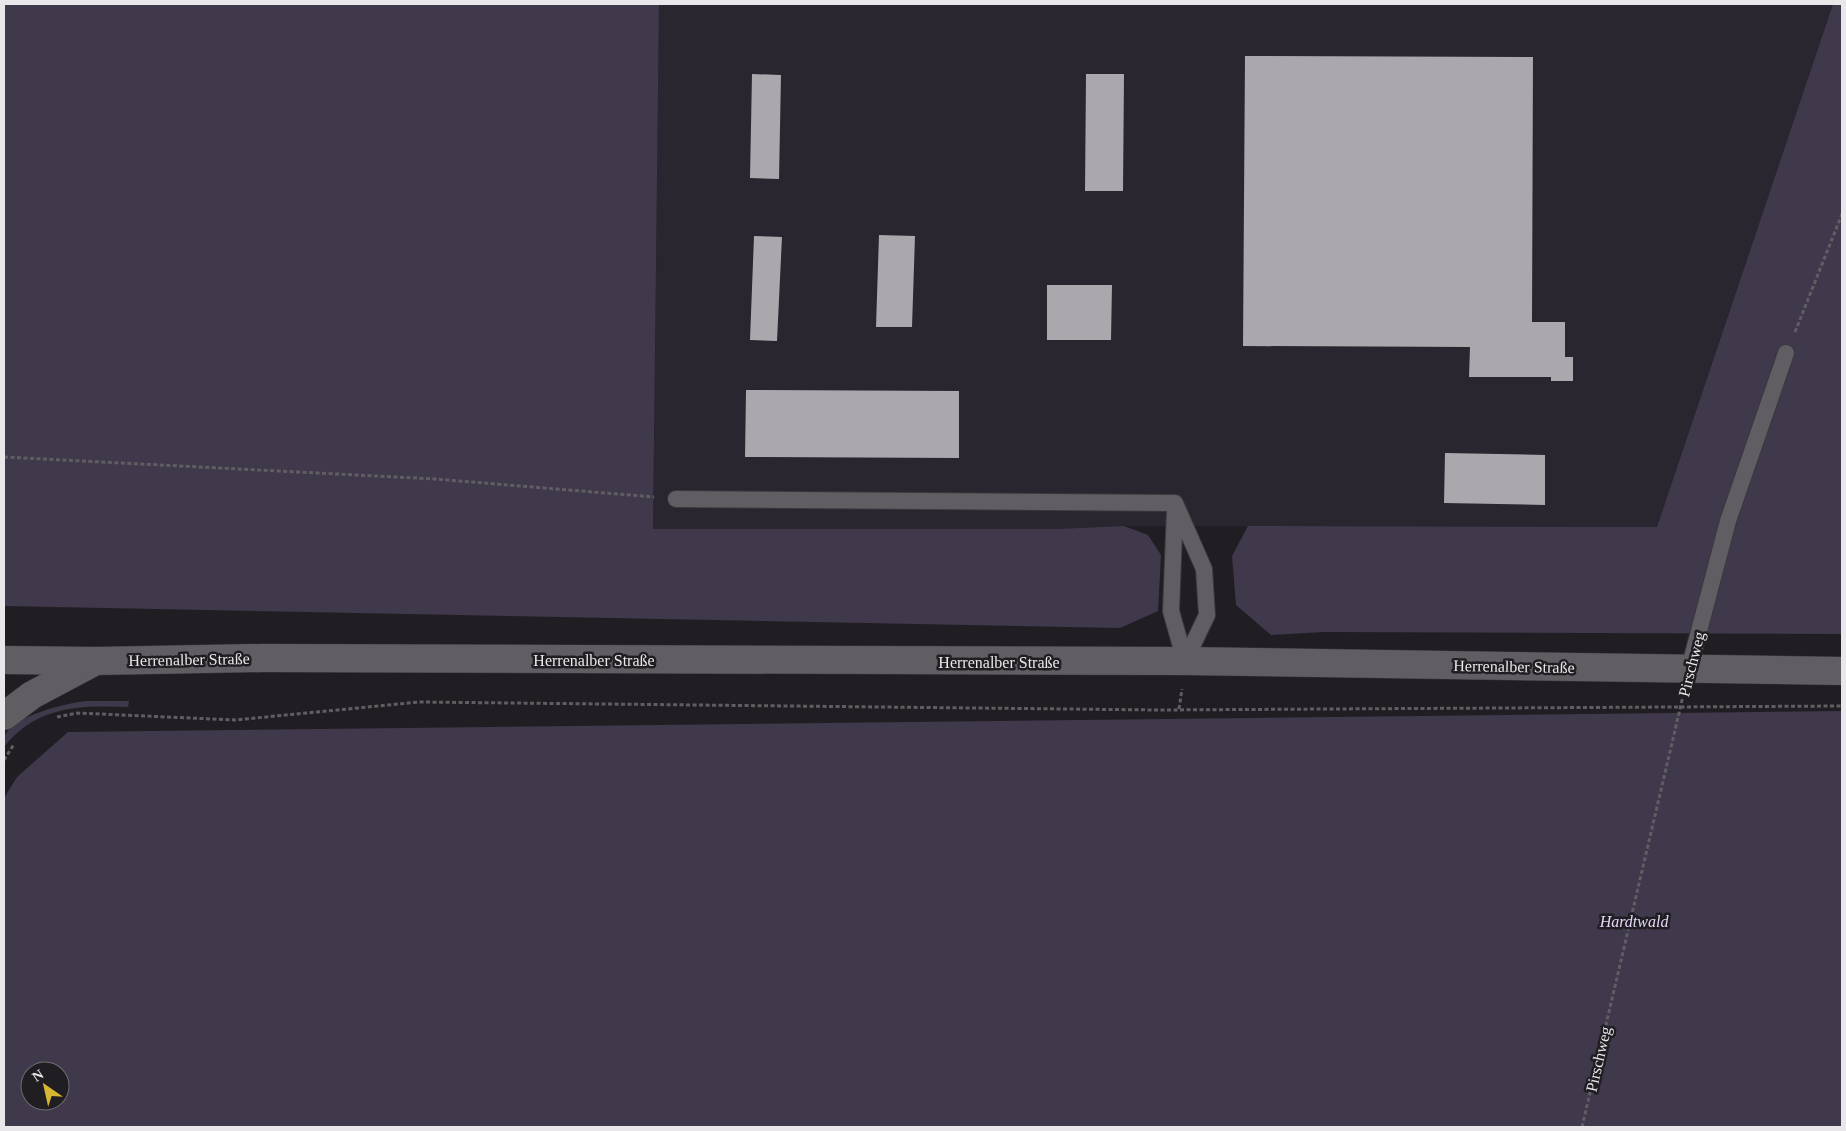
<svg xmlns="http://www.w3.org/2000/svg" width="1846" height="1131" font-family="'Times New Roman',serif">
<rect width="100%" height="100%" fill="#201e22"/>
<!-- built -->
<path fill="#29262f" d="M659 4H1833L1657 527 1124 526 1055 529H653Z"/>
<!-- green -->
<path fill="#40384b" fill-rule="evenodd" d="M4 4H659L653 529H1055L1124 526 1148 535 1161 555 1158 611 1120 628 4 606Z
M1833 4H1842V634L1324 632 1271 635 1236 605 1232 556 1248 526 1657 527Z
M85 701H129L128 707C80 705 36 706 4 747 4 743 3 738 5 735 16 715 64 704 85 701Z
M1842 711V1127H4V798L17 777 68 732ZM30 1071H60V1101H30Z"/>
<!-- building -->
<path fill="#aaa7ad" d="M1245 56 1533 57 1532 322H1565V357H1573V381H1551V377H1469L1470 347 1243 346Z
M752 74 781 75 779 179 750 178Z
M1086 74H1124L1123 191H1085Z
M879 235 915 236 912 327H876Z
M754 236 782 237 777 341 750 340Z
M1047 285H1112L1111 340H1047Z
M746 390 959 391V458L745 457Z
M1445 453 1545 455V505L1444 503Z"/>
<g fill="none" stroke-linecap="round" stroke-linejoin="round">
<defs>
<path id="service" d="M676 499 1175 503
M1175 503 1204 569 1207 615 1185 661
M1175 508 1171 611 1185 661
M1689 669 1728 521 1786 353"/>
<path id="tertiary" d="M4 716 32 695 96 661"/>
<path id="secondary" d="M4 660 96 661 262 658 1185 661 1842 671"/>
</defs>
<!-- service casing -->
<use href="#service" stroke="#3a393d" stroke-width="18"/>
<!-- tertiary casing -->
<use href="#tertiary" stroke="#3a393d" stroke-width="29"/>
<!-- secondary casing -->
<use href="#secondary" stroke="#3a393d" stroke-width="29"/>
<!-- path -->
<path stroke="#605e62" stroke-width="3" stroke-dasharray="4 2.5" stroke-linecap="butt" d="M1795 332 1842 214
M4 457 435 479 654 497
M1179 709 1182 689
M57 717 77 713 235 720 419 702 1159 710 1842 706
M4 760 14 744
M1582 1127 1683 696"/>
<!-- service -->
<use href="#service" stroke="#605e63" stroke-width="16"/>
<!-- tertiary -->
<use href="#tertiary" stroke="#605e63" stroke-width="28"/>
<!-- secondary -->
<use href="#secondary" stroke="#605e63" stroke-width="28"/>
</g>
<g text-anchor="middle" stroke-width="5" stroke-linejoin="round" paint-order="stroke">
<!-- street labels -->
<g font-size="16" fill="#e9e7ea" stroke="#201e22">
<text transform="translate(189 659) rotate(-1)" y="6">Herrenalber Straße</text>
<text x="594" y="666">Herrenalber Straße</text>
<text x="999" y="668">Herrenalber Straße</text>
<text transform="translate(1691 664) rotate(-76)" y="6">Pirschweg</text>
<text transform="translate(1514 666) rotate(1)" y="6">Herrenalber Straße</text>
<text transform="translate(1598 1059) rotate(-77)" y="6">Pirschweg</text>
</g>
<!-- park labels -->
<g font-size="16" font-style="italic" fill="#e4d7f8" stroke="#201e22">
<text x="1634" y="927">Hardtwald</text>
</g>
</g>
<!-- border -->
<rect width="1846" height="1131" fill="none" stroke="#e9e7ea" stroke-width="10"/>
<!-- north arrow -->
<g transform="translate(45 1086) rotate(326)"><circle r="24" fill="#201e22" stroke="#706e72"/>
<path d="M0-4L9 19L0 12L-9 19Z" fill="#d6b534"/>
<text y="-8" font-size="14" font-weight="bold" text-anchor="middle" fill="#e9e7ea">N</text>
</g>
</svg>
